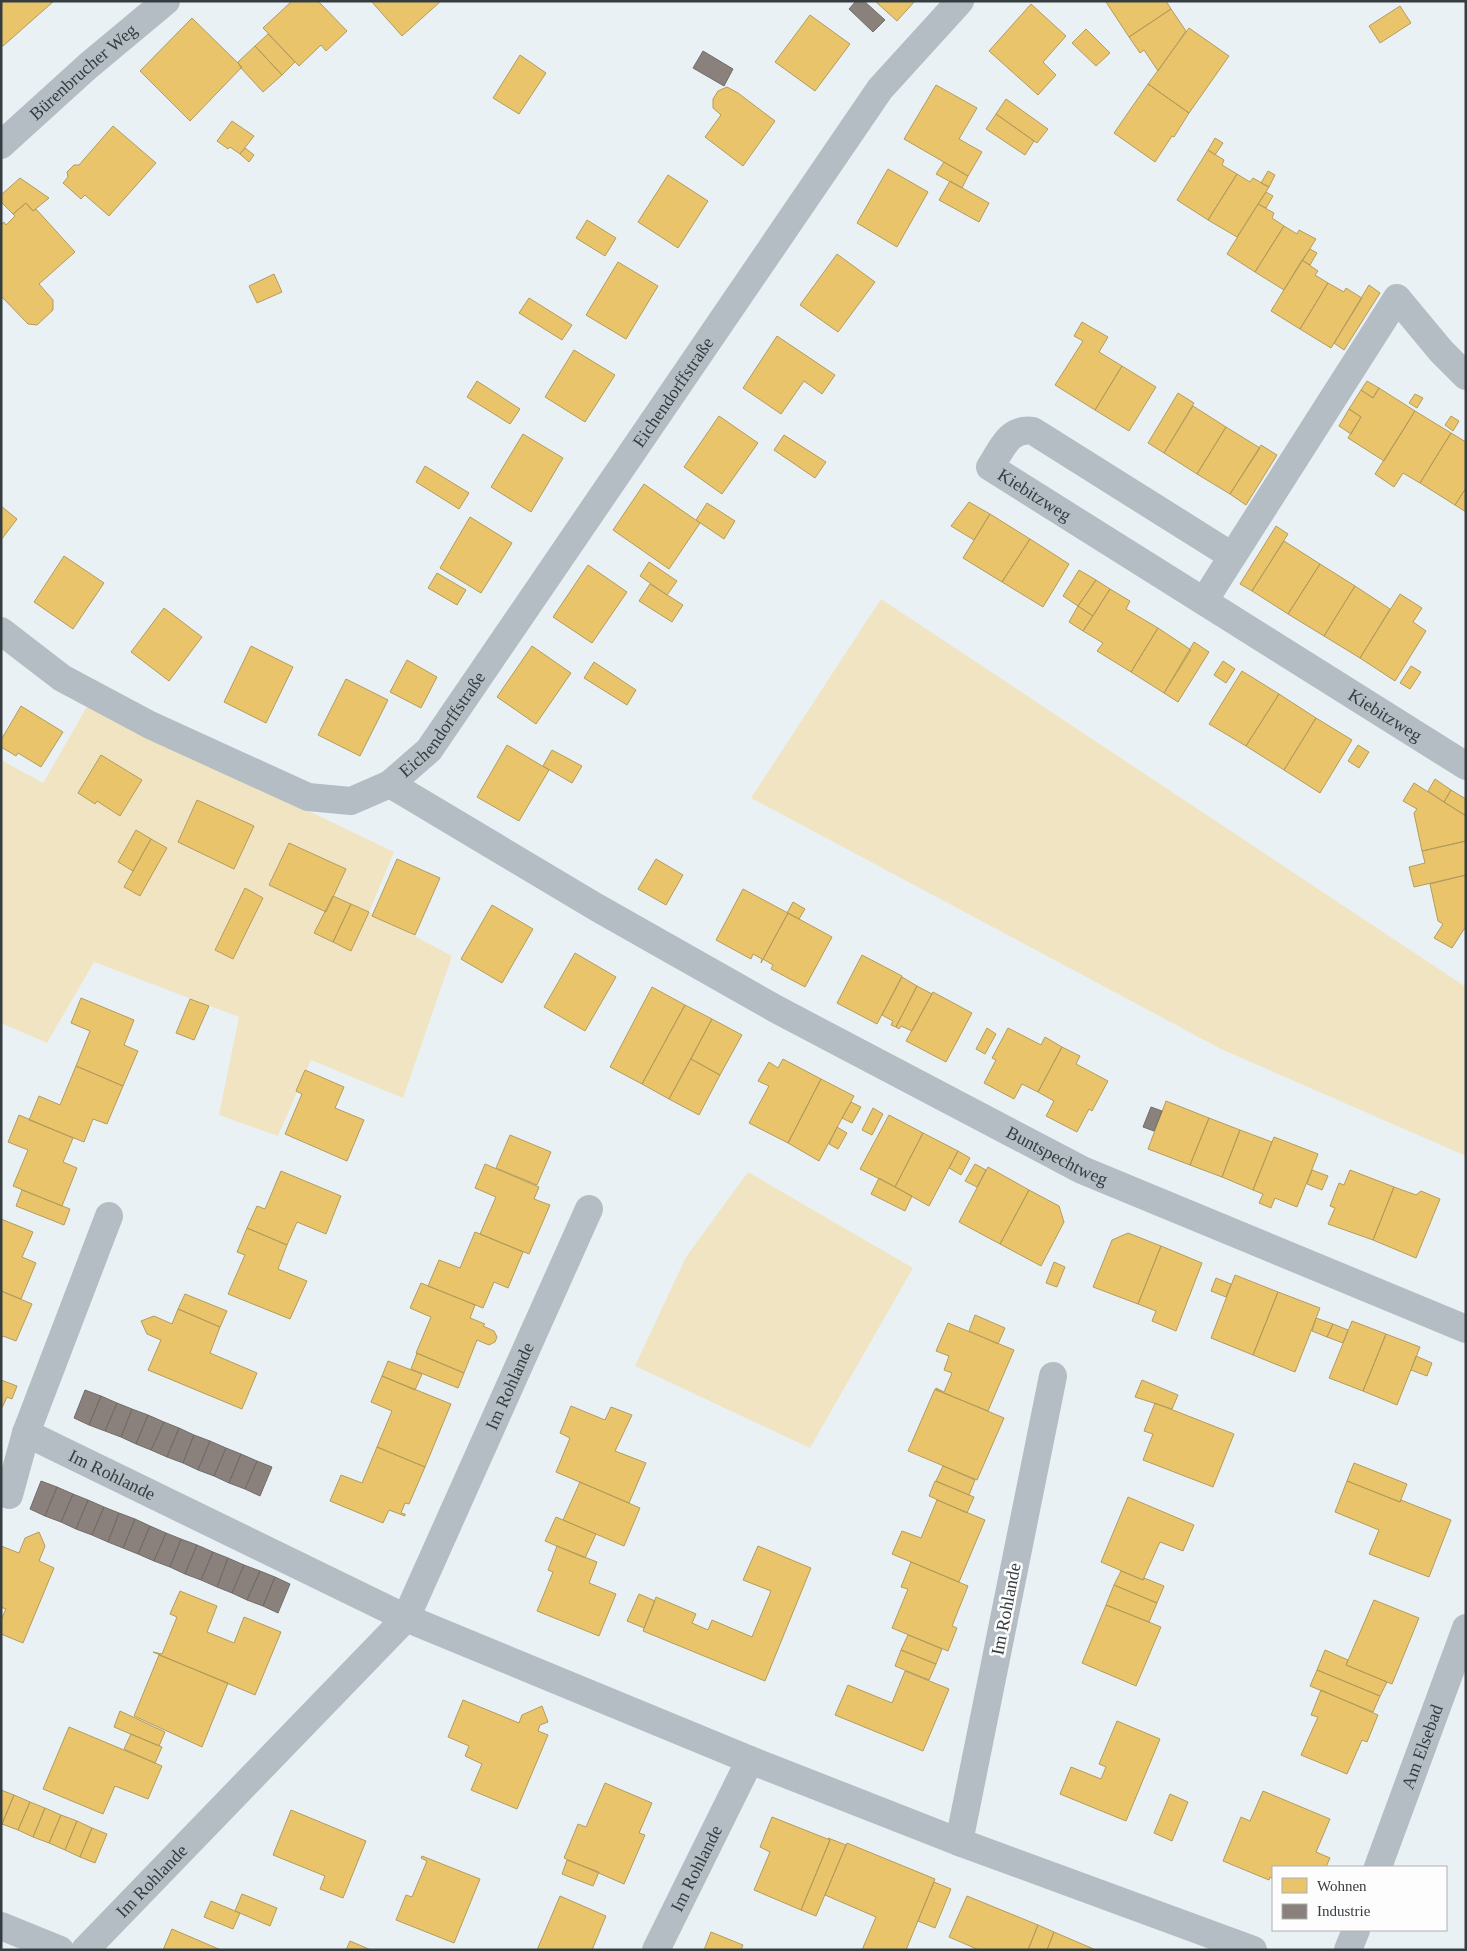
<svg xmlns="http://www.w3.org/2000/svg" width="1467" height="1951" font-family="'Times New Roman',serif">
<rect width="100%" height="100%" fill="#e9f1f5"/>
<!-- green -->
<path fill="#f1e4c2" d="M881 599 1466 987V1156L1221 1049 751 798Z
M88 705 394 852 369 912 452 956 403 1098 311 1060 278 1136 219 1115 239 1017 94 962 47 1043 1 1023V760L43 783Z
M748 1172 913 1268 810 1448 635 1366 686 1257Z"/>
<!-- homes -->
<path fill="#e9c46a" stroke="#b39c5d" d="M1 1H54L3 46 1 45Z
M292 1H318L347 31 326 51 321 45 299 66 263 28Z
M371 1H441L402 36Z
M875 1H915L897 21Z
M1107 1H1166L1171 9 1129 37 1106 2Z
M1031 4 1066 36 1043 62 1056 75 1038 95 989 51Z
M1400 6 1411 23 1380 43 1369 26Z
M1171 9 1186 31 1158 71 1144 50 1140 53 1129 37Z
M810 15 850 44 815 91 775 62Z
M192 18 242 67 190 121 140 71Z
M1189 28 1229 56 1189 113 1148 84Z
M1086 29 1110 53 1096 66 1072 43Z
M268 34 295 62 282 75 255 46Z
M255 46 282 75 263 92 241 68 238 62Z
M520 55 546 73 519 114 493 98Z
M1148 84 1189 113 1174 137 1172 136 1155 162 1114 133Z
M936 85 977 108 959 139 982 152 968 176 904 139Z
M727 87 738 93 775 121 743 166 705 137 721 115 713 108V99L718 91Z
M1006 99 1048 129 1037 143 996 114Z
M996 114 1034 141 1025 155 986 129Z
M232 121 254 136 240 154 230 147 228 149 217 141Z
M113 126 156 163 109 216 85 195 81 199 63 183 68 177 67 172 74 165H79Z
M1215 138 1223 143 1215 155 1208 150Z
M245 148 254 155 249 162 240 154Z
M1208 150 1224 160 1222 165 1237 174 1208 220 1177 200Z
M944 162 968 176 962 188 936 174Z
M888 169 928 192 897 247 857 223Z
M1268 171 1275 175 1269 187 1261 183Z
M1237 174 1250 182 1253 178 1269 187 1237 237 1208 220Z
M668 175 708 201 678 248 638 222Z
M20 178 49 198 33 211 26 203 13 214 1 202V195Z
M950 181 989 203 979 222 939 200Z
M1266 192 1273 196 1266 208 1258 204Z
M26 203 33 211 36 209 75 252 39 284 53 300V310L37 325 28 324 1 296V225L4 222 6 225 15 216 13 214Z
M1258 204 1274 213 1272 218 1284 226 1255 272 1227 254Z
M587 220 616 238 605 256 576 238Z
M1284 226 1297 234 1299 230 1316 239 1284 290 1255 272Z
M1310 249 1317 253 1310 265 1302 260Z
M837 254 875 282 838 332 800 305Z
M1302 260 1318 271 1315 275 1328 283 1300 329 1271 311Z
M618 262 658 286 626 339 586 315Z
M274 274 282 292 257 303 249 286Z
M1328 283 1344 292 1346 288 1362 298 1331 348 1300 329Z
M1369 285 1380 293 1344 350 1334 343Z
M529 298 572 325 562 340 519 313Z
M1082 322 1108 337 1099 352 1122 366 1095 410 1055 385 1083 341 1074 336Z
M777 336 835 375 822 394 804 381 781 414 743 388Z
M574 350 615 375 585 422 545 397Z
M1122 366 1156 387 1129 431 1095 410Z
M477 381 520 409 510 424 467 397Z
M1367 381 1379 388 1373 398 1361 390Z
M1379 388 1415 411 1384 461 1348 438 1361 417 1349 409 1361 390 1373 398Z
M1178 393 1194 403 1164 453 1148 443Z
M1415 394 1423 398 1417 408 1409 403Z
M1193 406 1226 427 1197 474 1164 453Z
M1349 409 1361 417 1351 434 1339 426Z
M1415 411 1451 433 1420 483 1403 473 1394 487 1375 474Z
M719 416 758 443 722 494 684 467Z
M1451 416 1459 421 1453 431 1445 425Z
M1226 427 1260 448 1230 494 1197 474Z
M1451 433 1466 442V488L1455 505 1420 483Z
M523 434 563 458 531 512 491 487Z
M784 435 826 462 815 478 774 450Z
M1261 445 1277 455 1246 505 1230 494Z
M425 466 469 493 459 509 416 482Z
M644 484 700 523 669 569 613 530Z
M1466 488V512L1455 505Z
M969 502 990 514 974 540 951 526Z
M707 503 735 521 724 539 696 520Z
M1 506 17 519 1 540Z
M990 514 1030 539 1002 582 963 558Z
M470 517 512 543 481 593 440 568Z
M1276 526 1288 534 1252 591 1240 584Z
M1030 539 1069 564 1043 607 1002 582Z
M1284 541 1320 564 1288 614 1252 591Z
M64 556 104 583 73 629 34 602Z
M649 562 677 581 667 595 640 576Z
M1320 564 1355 586 1324 636 1288 614Z
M588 565 627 592 592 643 553 617Z
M1079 570 1096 580 1078 606 1063 596Z
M437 573 466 590 457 605 428 588Z
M1096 580 1110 589 1093 616 1078 606Z
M650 584 683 605 672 622 639 601Z
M1355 586 1390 609 1360 658 1324 636Z
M1110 589 1130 601 1126 609 1158 628 1131 672 1097 651 1103 643 1083 631Z
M1400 594 1422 608 1413 622 1426 631 1395 681 1360 658Z
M1078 606 1093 616 1083 631 1069 622Z
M164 608 202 637 169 681 131 652Z
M1158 628 1191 650 1164 693 1131 672Z
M1194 642 1209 652 1178 702 1164 693Z
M251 646 293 667 266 723 224 702Z
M532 646 571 673 536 724 497 697Z
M407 660 437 677 421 708 390 692Z
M1223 661 1235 669 1226 683 1214 675Z
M594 662 636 690 627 705 584 678Z
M1411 666 1421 672 1410 689 1400 683Z
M1242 671 1279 694 1246 746 1209 724Z
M346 679 388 700 360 756 318 735Z
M1279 694 1316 718 1284 770 1246 746Z
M21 706 63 732 41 767 18 753 16 756 1 747V740Z
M1316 718 1352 740 1320 793 1284 770Z
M507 745 549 770 519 821 477 797Z
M1358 745 1369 752 1359 768 1348 761Z
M552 750 582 766 572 783 543 766Z
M101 755 142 780 120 816 97 801 95 804 78 793Z
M1435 779 1451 790 1444 802 1428 791Z
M1414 783 1466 816V841L1422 851 1414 813 1417 809 1403 801Z
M1451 790 1466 799V816L1444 802Z
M197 800 254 826 234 869 178 842Z
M136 830 151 839 133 871 118 862Z
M151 839 167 848 140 896 124 887Z
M1466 841V875L1414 887 1409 867 1425 863 1422 851Z
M289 843 346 869 326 912 269 885Z
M397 859 440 878 415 935 372 916Z
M656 859 683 875 666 905 638 889Z
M1466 875V926L1452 948 1434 938 1443 924 1438 921 1430 884Z
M245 888 263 898 233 959 215 950Z
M743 889 788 913 761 963 762 959 753 954 751 959 716 940Z
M333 896 351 904 333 942 314 933Z
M793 902 805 909 799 919 787 913Z
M351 904 369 912 351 951 333 942Z
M492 905 533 929 502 983 461 959Z
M788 913 832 937 805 987 771 969 773 965 763 959Z
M575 953 616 977 585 1031 544 1007Z
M862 955 902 976 877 1024 837 1003Z
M902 977 917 986 896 1027 891 1025 893 1021 882 1015Z
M917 986 932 994 912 1031 901 1026 899 1029 896 1027Z
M652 987 685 1005 642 1084 610 1067Z
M933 992 972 1013 946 1062 906 1041Z
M81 998 134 1020 124 1045 138 1051 123 1086 76 1066 90 1031 71 1023Z
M190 999 209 1006 194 1040 176 1033Z
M685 1005 712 1019 669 1099 642 1084Z
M712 1019 742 1035 720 1075 691 1059Z
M987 1028 996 1034 985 1054 976 1049Z
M1008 1028 1041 1045 1045 1037 1062 1047 1038 1092 1022 1084 1014 1099 984 1083 996 1060 992 1058Z
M1062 1047 1080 1056 1076 1064 1108 1081 1092 1111 1089 1109 1077 1132 1046 1116 1054 1101 1038 1092Z
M691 1059 720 1075 699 1115 669 1099Z
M783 1059 821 1079 788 1143 749 1123 769 1086 758 1081 769 1062 778 1068Z
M76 1066 123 1086 107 1124 93 1119 84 1142 29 1120 39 1096 60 1105Z
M305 1070 344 1087 335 1108 364 1120 347 1161 285 1134 302 1094 296 1091Z
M821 1079 854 1096 819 1161 788 1143Z
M1166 1101 1209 1118 1190 1165 1148 1149Z
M851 1102 861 1107 852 1123 842 1118Z
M873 1108 883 1114 872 1135 862 1130Z
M19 1115 73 1138 63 1162 77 1168 62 1206 13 1186 28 1150 8 1142Z
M889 1115 923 1133 895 1187 860 1169Z
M1209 1118 1240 1130 1222 1177 1190 1165Z
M837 1127 847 1133 838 1149 829 1144Z
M1240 1130 1272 1142 1253 1190 1222 1177Z
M923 1133 958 1151 929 1206 895 1187Z
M510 1135 551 1152 537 1185 496 1168Z
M1274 1137 1318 1154 1297 1207 1275 1198 1271 1208 1259 1203 1263 1194 1253 1190Z
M958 1151 970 1158 961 1175 949 1168Z
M485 1164 539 1187 534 1199 550 1205 529 1254 480 1234 496 1197 475 1188Z
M975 1164 986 1170 977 1187 965 1181Z
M988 1167 1029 1190 1000 1244 959 1222Z
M1312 1170 1328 1176 1322 1190 1307 1184Z
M1350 1170 1394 1187 1373 1240 1328 1224 1335 1208 1330 1206 1339 1183 1344 1185Z
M281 1171 341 1196 326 1234 297 1222 287 1245 247 1228 257 1206 265 1209Z
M879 1178 912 1196 905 1211 871 1194Z
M1394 1187 1416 1195 1421 1191 1440 1199 1416 1258 1373 1240Z
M22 1190 70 1209 64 1225 16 1206Z
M1029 1190 1059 1206 1064 1222 1041 1266 1000 1244Z
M1 1219 33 1232 22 1257 36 1263 21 1299 1 1291Z
M247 1228 287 1245 278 1269 307 1281 290 1319 228 1294 245 1255 237 1252Z
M475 1232 523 1252 508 1288 494 1282 483 1308 428 1286 439 1260 460 1268Z
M1128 1233 1161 1246 1138 1304 1093 1287 1112 1240Z
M1161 1246 1202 1263 1176 1331 1152 1321 1156 1311 1138 1304Z
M1054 1262 1065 1267 1057 1287 1046 1283Z
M1235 1275 1278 1292 1253 1355 1211 1338Z
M1216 1278 1231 1284 1226 1297 1211 1291Z
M421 1283 475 1305 470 1318 485 1324 483 1326 494 1331 497 1337 495 1342 489 1345 477 1340 464 1373 416 1353 431 1317 410 1308Z
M1 1291 32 1304 16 1341 3 1336 1 1339Z
M1278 1292 1320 1308 1295 1372 1253 1355Z
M185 1294 227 1311 220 1327 178 1309Z
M178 1309 220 1327 210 1353 257 1373 242 1409 148 1370 161 1340 147 1334 141 1321 154 1316 172 1324Z
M975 1315 1005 1328 998 1344 969 1331Z
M1316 1318 1333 1324 1327 1337 1312 1331Z
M1352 1321 1386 1334 1363 1391 1329 1378Z
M948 1323 1014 1350 988 1411 936 1390V1388L944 1392 952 1373 944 1370 949 1356 936 1351Z
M1333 1324 1348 1330 1343 1343 1327 1337Z
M1386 1334 1420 1347 1397 1405 1363 1391Z
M417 1353 464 1373 458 1388 411 1369Z
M1416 1356 1432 1363 1427 1376 1411 1370Z
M388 1361 422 1374 415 1390 382 1376Z
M382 1376 451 1404 425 1467 377 1447 392 1411 371 1402Z
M1 1380 17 1386 12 1399 7 1397 1 1410Z
M1142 1380 1178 1395 1172 1409 1135 1397Z
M935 1389 1004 1418 977 1480 908 1451Z
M1155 1403 1234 1434 1213 1487 1143 1460 1153 1434 1144 1431Z
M571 1406 605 1420 611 1407 632 1415 615 1451 646 1463 629 1503 556 1472 570 1438 560 1433Z
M377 1447 425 1467 409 1504 405 1503 401 1513 405 1514V1516L389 1510 383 1523 330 1501 341 1475 362 1483Z
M1354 1463 1407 1484 1400 1502 1347 1481Z
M943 1466 975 1480 969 1495 936 1481Z
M935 1481 974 1497 967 1513 929 1496Z
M1347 1481 1400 1502 1401 1500 1451 1520 1429 1577 1369 1554 1379 1530 1335 1512Z
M580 1482 640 1508 624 1546 563 1520Z
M1128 1497 1194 1525 1183 1551 1160 1542 1143 1580 1101 1562Z
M937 1500 985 1520 959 1582 892 1554 902 1531 921 1538Z
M556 1517 596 1534 585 1558 545 1541Z
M39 1532 45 1546 39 1561 54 1568 23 1643 1 1634V1620L6 1609 1 1607V1546L19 1553 25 1538Z
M557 1546 597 1562 589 1583 616 1594 599 1636 537 1611 553 1572 548 1570Z
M758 1546 811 1568 765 1681 643 1631 656 1597 696 1614 692 1623 708 1630 712 1620 752 1637 771 1591 743 1580Z
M911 1562 968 1586 952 1626 957 1628 948 1651 892 1628 908 1589 901 1587Z
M1121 1571 1143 1580 1144 1578 1164 1586 1157 1603 1114 1585Z
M1114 1585 1157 1603 1149 1622 1106 1605Z
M180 1591 217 1606 207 1632 234 1643 244 1617 281 1632 255 1695 153 1652 162 1654 177 1617 170 1614Z
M639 1594 655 1601 644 1628 627 1621Z
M1374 1600 1419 1618 1392 1684 1346 1665Z
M1106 1605 1161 1627 1136 1686 1082 1663Z
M908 1635 942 1649 936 1664 901 1650Z
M901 1650 936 1664 929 1680 895 1666Z
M1325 1650 1348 1660 1346 1665 1387 1682 1380 1696 1317 1670Z
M159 1655 228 1683 202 1747 134 1716Z
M1317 1670 1380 1696 1373 1712 1310 1686Z
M905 1671 949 1689 923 1751 835 1715 848 1685 892 1703Z
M1321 1690 1378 1715 1367 1742 1362 1740 1347 1774 1301 1755 1318 1717 1311 1715Z
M463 1700 519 1723 522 1715 542 1706 548 1722 540 1725 538 1731 548 1735 517 1809 471 1790 482 1764 465 1756 469 1746 448 1737Z
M120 1711 165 1732 159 1746 114 1727Z
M1117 1721 1160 1739 1126 1821 1060 1794 1071 1767 1101 1779 1106 1767 1099 1764Z
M69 1727 162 1766 148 1799 115 1786 103 1814 43 1789Z
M131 1734 162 1747 155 1763 124 1749Z
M605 1783 652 1803 639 1833 645 1835 624 1884 564 1858 578 1824 586 1827Z
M1 1790 14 1795 2 1824H1Z
M1263 1791 1330 1819 1316 1852 1330 1858 1326 1867H1273V1879L1270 1877 1269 1880 1223 1861 1241 1817 1250 1821Z
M1170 1794 1188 1802 1172 1841 1154 1833Z
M14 1795 30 1802 18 1830 2 1824Z
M30 1802 45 1808 33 1837 18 1830Z
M45 1808 61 1815 49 1843 33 1837Z
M291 1810 366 1841 343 1898 320 1889 325 1876 273 1855Z
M61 1815 77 1821 65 1850 49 1843Z
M772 1817 830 1840 801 1910 754 1890 770 1852 760 1847Z
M77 1821 92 1828 80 1857 65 1850Z
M92 1828 107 1834 95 1863 80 1857Z
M828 1838 846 1845 816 1916 801 1910 830 1840Z
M847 1843 935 1879 906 1950H862L876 1917 825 1895Z
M422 1856 480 1879 454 1943 396 1920 406 1895 412 1897 427 1861 421 1858Z
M567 1860 599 1872 593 1886 562 1874Z
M934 1882 951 1889 935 1928 918 1921Z
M242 1894 277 1908 270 1926 235 1911Z
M560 1896 606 1916 592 1950H537Z
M967 1896 1038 1925 1028 1950H979L949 1937Z
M211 1901 240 1913 233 1929 204 1917Z
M1038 1925 1054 1932 1047 1950H1028Z
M172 1929 221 1950H163Z
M711 1932 743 1945 741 1950H704Z
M1054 1932 1096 1950H1047Z
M350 1941 371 1950H346Z"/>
<!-- industry -->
<path fill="#8a817c" stroke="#716d6a" d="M856 1H864L885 20 873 32 849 9Z
M703 51 733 69 724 86 693 68Z
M1151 1107 1162 1111 1154 1131 1143 1127Z
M85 1390 101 1396 89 1425 74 1418Z
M101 1396 117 1403 105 1431 89 1425Z
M117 1403 132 1409 121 1437 105 1431Z
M132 1409 148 1415 136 1444 121 1437Z
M148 1415 164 1422 151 1450 136 1444Z
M164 1422 179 1428 167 1457 151 1450Z
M179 1428 194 1435 183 1463 167 1457Z
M194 1435 210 1441 198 1470 183 1463Z
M210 1441 226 1448 214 1476 198 1470Z
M226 1448 241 1454 229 1483 214 1476Z
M241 1454 257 1461 245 1489 229 1483Z
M257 1461 272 1467 260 1496 245 1489Z
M41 1481 57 1487 45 1516 30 1509Z
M57 1487 73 1494 61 1522 45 1516Z
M73 1494 88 1500 76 1529 61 1522Z
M88 1500 104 1507 92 1535 76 1529Z
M104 1507 119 1513 108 1542 92 1535Z
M119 1513 135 1519 123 1548 108 1542Z
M135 1519 150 1526 138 1554 123 1548Z
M150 1526 166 1533 154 1561 138 1554Z
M166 1533 181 1539 170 1567 154 1561Z
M181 1539 197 1545 185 1574 170 1567Z
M197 1545 213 1552 201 1580 185 1574Z
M213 1552 228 1558 217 1587 201 1580Z
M228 1558 244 1565 232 1593 217 1587Z
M244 1565 260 1571 247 1600 232 1593Z
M260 1571 275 1577 263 1606 247 1600Z
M275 1577 290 1584 278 1613 263 1606Z"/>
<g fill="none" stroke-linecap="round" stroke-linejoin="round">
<!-- minor -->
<g stroke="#b3bdc3" stroke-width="28">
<path id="s1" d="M1 145 88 66 166 1"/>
<path id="s2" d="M1232 556 1033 431C1009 427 1002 449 990 467L1466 766"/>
<path d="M1204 601 1397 298 1441 351 1466 376"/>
<path id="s3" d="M1 631 62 678 150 725 308 797 351 801 390 784 429 750 880 89 960 1"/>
<path id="s4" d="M390 784 596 907 776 1009 1082 1170 1466 1329"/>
<path id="s5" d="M109 1216 26 1433 406 1618 589 1209"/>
<path d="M1053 1376 959 1842 1253 1950"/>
<path d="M1 1492 9 1495 26 1433"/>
<path id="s6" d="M1378 1867 1466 1628"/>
<path d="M1 1926 60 1950"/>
<path id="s7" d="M85 1950 406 1618 750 1760 959 1842"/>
<path id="s8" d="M656 1950 750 1760"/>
<path d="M1348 1950 1356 1930"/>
</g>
</g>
<g text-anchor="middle" stroke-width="5" stroke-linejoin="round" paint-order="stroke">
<!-- street labels -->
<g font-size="18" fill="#363d40" stroke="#fdfdfd">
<text dy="6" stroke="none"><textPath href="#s1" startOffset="110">Bürenbrucher Weg</textPath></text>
<text dy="6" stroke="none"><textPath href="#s3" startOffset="921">Eichendorffstraße</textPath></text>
<text dy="6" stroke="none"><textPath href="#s2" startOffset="348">Kiebitzweg</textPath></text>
<text dy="6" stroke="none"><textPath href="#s2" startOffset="762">Kiebitzweg</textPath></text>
<text dy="6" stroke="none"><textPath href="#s3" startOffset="516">Eichendorffstraße</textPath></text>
<text dy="6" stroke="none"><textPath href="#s4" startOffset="764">Buntspechtweg</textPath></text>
<text dy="6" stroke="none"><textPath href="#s5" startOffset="909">Im Rohlande</textPath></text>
<text dy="6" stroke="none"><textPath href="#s5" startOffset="328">Im Rohlande</textPath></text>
<text transform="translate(1006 1609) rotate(-79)" y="6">Im Rohlande</text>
<text dy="6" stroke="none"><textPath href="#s6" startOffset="128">Am Elsebad</textPath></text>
<text dy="6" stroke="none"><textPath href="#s8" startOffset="91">Im Rohlande</textPath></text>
<text dy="6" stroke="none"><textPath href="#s7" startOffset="96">Im Rohlande</textPath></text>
</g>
</g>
<!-- border -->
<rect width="1467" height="1951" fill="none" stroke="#363d40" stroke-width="5"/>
<!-- legend -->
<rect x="1272" y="1866" width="175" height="65" fill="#fdfdfd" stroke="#adb0b1"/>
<rect x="1282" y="1878" width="25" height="15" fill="#e9c46a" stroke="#adb0b1"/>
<text x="1317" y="1891" font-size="15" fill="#363d40">Wohnen</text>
<rect x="1282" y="1904" width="25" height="15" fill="#8a817c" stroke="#adb0b1"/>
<text x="1317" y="1916" font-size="15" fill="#363d40">Industrie</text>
</svg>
